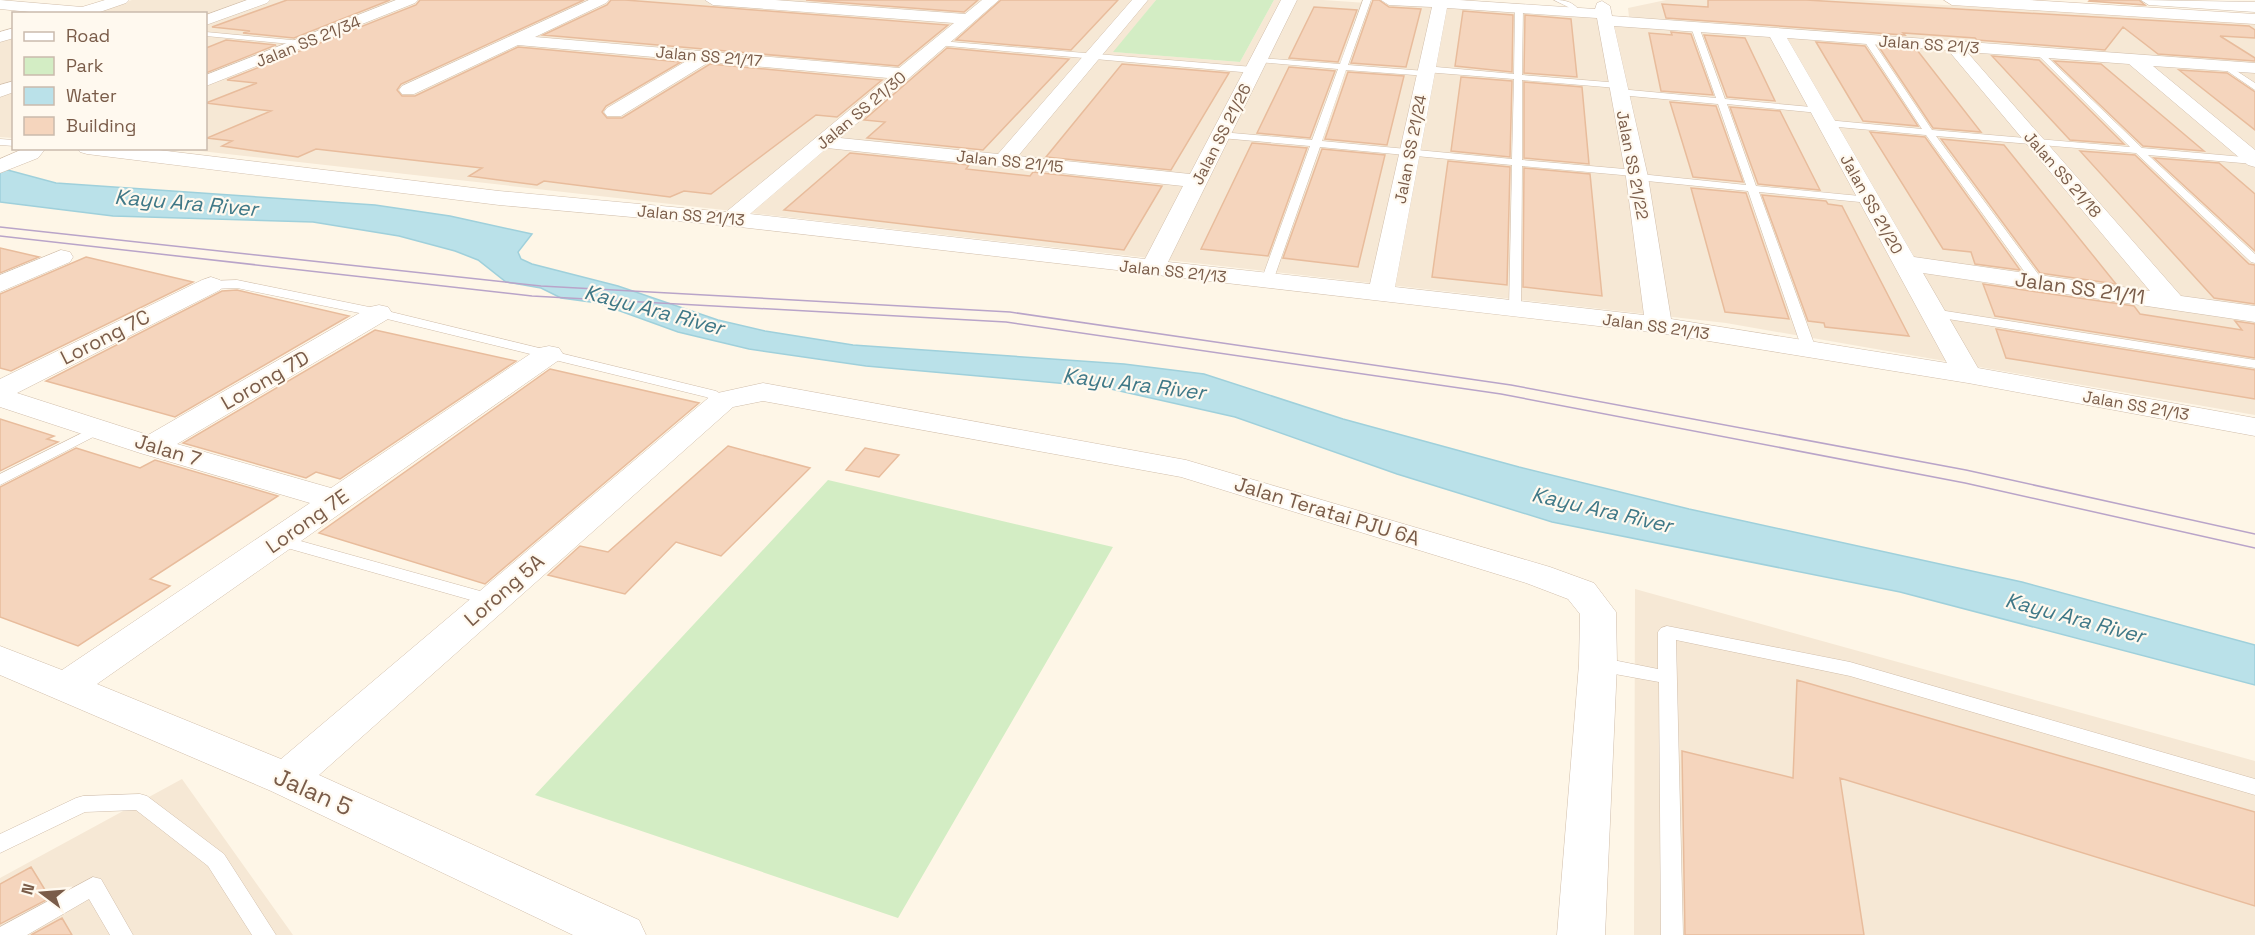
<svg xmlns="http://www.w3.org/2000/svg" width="2255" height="935" font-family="'Space Grotesk',sans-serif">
<rect width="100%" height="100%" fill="#fef6e7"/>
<!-- residential -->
<path fill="#f6e8d5" d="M132 0H1156L1114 52 1240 62 1274 0H1323L1411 6H1457L1629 17 1628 8 1666 0H1862L2255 24V415L1726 323 183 149 206 148V14H89Z
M13 37V138L0 137V41Z
M1635 589 2255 761V935H1634Z
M182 779 293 935H0V878Z"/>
<!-- green -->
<path fill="#d3edc4" d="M1156 0H1274L1240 62 1113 52Z
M828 480 1113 547 898 918 535 795Z"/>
<!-- water -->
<path fill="#bae1e9" stroke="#9fd0db" stroke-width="1.5" d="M0 168 56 183 375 205 450 216 532 234 518 252 521 259 532 264 618 286 718 320 765 331 853 345 1124 364 1204 374 1343 419 1519 467 1689 509 2022 582 2255 645V685L1900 592 1552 522 1397 474 1235 417 1102 387 866 366 749 349 678 332 598 303 561 298 541 288 506 282 478 260 455 251 399 236 313 222 113 216 0 202Z"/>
<!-- building -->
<path fill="#f5d5bd" stroke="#e8bc9c" stroke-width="1.5" d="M287 0H390L294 38 243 33 250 31 212 27Z
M420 0H584L401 84 397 90 402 96H415L518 47 681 62 606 106 602 112 607 118H622L710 64 882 80 837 117 816 115 711 194 684 191 670 197 544 181 537 185 469 176 482 168 316 149 298 157 222 146 232 141 207 138 271 111 206 103 257 83 227 80 416 5Z
M611 0H625L948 25 898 66 543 35 607 5Z
M806 0H978L964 12Z
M1001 0H1118L1071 50 956 40Z
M1373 0H1379L1389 7 1421 9 1406 67 1351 63Z
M1708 0H1806L2249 26 2255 30V38L2220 36 2255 58V61L2158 54 2123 27 2105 50 1977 40 1975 38 1903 33 1905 35 1666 18 1662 4 1708 7Z
M2090 0H2139L2145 5 2089 1Z
M1314 7 1357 10 1338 62 1289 58Z
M1463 11 1513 15 1512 72 1455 66Z
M1525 15 1571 19 1577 77 1524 73Z
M1671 32 1691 34 1713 95 1661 91 1649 33 1672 35Z
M1704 35 1745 38 1775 101 1727 97Z
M226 40 276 45 206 73V48Z
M1816 42 1865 46 1918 126 1863 121Z
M1879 47 1917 50 1981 132 1933 128Z
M947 48 1069 59 983 150 867 138 885 122 864 120Z
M1992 56 2039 60 2124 144 2070 140Z
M2054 61 2101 64 2204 151 2143 146Z
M1122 64 1229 73 1171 170 1046 157Z
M1289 67 1335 71 1310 138 1257 133Z
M2179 70 2227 73 2255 92V130Z
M1348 72 1404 76 1387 145 1325 139Z
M1461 77 1512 81 1510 157 1451 151Z
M1524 82 1582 87 1589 164 1524 158Z
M1670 102 1716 106 1743 182 1693 177Z
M1730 107 1780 111 1820 190 1758 184Z
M1870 132 1925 137 2020 270 1975 264 1971 252 1943 249Z
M1941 139 2004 145 2116 284 2040 273Z
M1252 143 1307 148 1268 256 1201 249Z
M1322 149 1385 155 1358 267 1283 258Z
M2080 151 2135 155 2249 264 2255 265V304L2214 298Z
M850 153 969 165 966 169 1030 176 1033 172 1162 186 1124 250 784 210Z
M2154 158 2219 163 2255 194V251Z
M1448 161 1510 167 1507 285 1432 277Z
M1524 168 1590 174 1602 296 1523 287Z
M1691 188 1746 193 1789 319 1725 312Z
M1762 195 1826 201 1828 204 1842 206 1909 336 1825 327 1824 323 1808 321Z
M0 248 39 257 0 273Z
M86 257 193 282 11 371 0 368V294Z
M1983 284 2134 306 2140 314 2242 330 2235 321 2255 324V358L1995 316Z
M237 290 349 316 175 417 46 381 222 291Z
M1996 329 2255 370V399L2006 358Z
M375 330 516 361 340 479 316 472 306 478 183 443Z
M550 369 699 403 485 584 319 533Z
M0 419 54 436 47 439 58 442 0 471Z
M728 446 810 468 721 556 676 542 625 594 548 575 580 546 608 552Z
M76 448 140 468 155 460 278 496 150 579 170 586 78 646 0 617V487Z
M865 448 899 455 879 477 846 470Z
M1797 680 2255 812V906L1840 778 1864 935H1685L1682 751 1793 778Z
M31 867 50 898 0 924V884Z
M62 918 72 935H31Z"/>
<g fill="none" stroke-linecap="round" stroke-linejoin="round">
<defs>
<path id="lane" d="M1363 0H1371L1348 65 1425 71 1421 69 1425 66 1514 74 1515 8 1519 6 1523 8 1522 75 1620 83V87L1617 88 1522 80V160L1636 170 1640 171V174L1746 185 1718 104 1619 95 1615 92 1619 89 1716 98 1691 27 1695 25 1699 27 1725 99 1822 108 1824 110 1819 113 1727 104 1756 186 1870 197 1875 200 1870 203 1759 192 1816 349 1814 352 1809 353 1802 349 1748 191 1637 180 1633 179V176L1522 166 1521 309 1515 313 1509 309 1512 165 1320 147 1273 281 1271 284H1263L1261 281 1310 146 1221 138 1216 135 1221 132 1312 140 1338 69 1259 62 1255 60 1259 58 1340 64ZM1346 70 1428 76 1429 74 1425 72 1514 79 1512 159 1322 141Z
M1554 0C1567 0 1573 2 1581 12L1574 14 1568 7Z
M206 32 302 41 306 43 302 45 206 36Z
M1864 37H1870L1932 130 2130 147 2037 54 2036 52 2040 50 2142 148 2255 158 2254 164 2148 155 2255 254V263L2251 262 2136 153 1936 136 2044 282 2042 285H2034L1926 135 1827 126 1822 123 1827 120 1922 129 1863 39Z
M940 41 1253 67 1257 70 1253 73 937 45 936 43Z
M2226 64 2255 83V90L2223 68 2222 66Z
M0 139 14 140V146L0 145Z
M237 280 379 309 716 391 730 400 723 404 706 397 379 317 237 288 211 289 205 285 211 281Z
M1933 309 2255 360V368L1929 316 1927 313Z
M98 425 103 426 105 429 103 432 0 485V474Z
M279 535 498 596 501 600 498 604 492 606 273 544 271 540 273 536Z
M1667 626 1850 662 2255 779V795L1850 676 1676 640 1683 935H1661L1659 682 1598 671 1592 669 1589 664 1592 659 1598 657 1658 669V632L1661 628Z
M140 794 147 796 224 854 276 935H252L208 866 136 810 85 812 0 853V834L76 798 83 796Z
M93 877 101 879 133 935H110L89 899 27 935H0V927Z"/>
<path id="street" d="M0 0 82 7 105 0H129L126 3 94 14H50L0 9Z
M247 0H270L267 3 206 25V15Z
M396 0H418L415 3 206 86V75Z
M589 0H609L606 3 535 37 899 68 954 23 713 5 705 0H775L965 14 982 0H999L840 138 998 154 1132 0H1148L1018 156 1190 174 1281 0H1297L1168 262 1370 284 1432 7 1389 5 1381 0H1459L1595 9 1597 3 1602 1 1610 6 1612 16 2255 63V73L2153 66 2255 150V167L2248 165 2129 64 1967 52 2181 296 2255 306V322L1923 273 1978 368 2255 418V436L1968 383 1659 333 1157 275 1152 276 1143 273 731 226 499 205 87 154 80 152 77 148H142L499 191 726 212 888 78 709 62 621 116H607L604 112 607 108 688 60 518 45 414 94H402L399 90 402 86ZM1447 8 1597 18 1626 177 1644 315 1395 287ZM1614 26 1770 37 1947 363 1671 319 1648 177ZM1787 38 1948 50 2150 291 1914 257ZM827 148 1183 186 1145 259 750 214Z
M2141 0 2255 2V12L2149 5Z
M14 28V38L0 42V32Z
M14 81V92L0 97V85Z
M25 148H46L38 158 0 173V159Z
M61 250 70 252 73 257 70 262 0 292V275Z
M211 277 220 280 224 285 220 290 17 393 148 435 370 307 379 305 388 307 392 313 388 319 177 444 331 488 539 348 549 346 559 348 563 354 559 360 97 684 281 759 713 394 763 383 1186 460 1550 567 1594 583 1616 612 1617 664 1605 935H1557L1579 664 1580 614 1568 599 1526 583 1181 477 763 401 733 407 319 775 639 920 646 935H573L271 791 0 675V646L62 670 310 503 140 453 0 407V379L202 280Z"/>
<path id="secondary" d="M1944 0H2029L2255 14V24L1952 5Z"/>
</defs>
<!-- lane casing -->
<use href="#lane" stroke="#d1beab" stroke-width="1"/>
<!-- street casing -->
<use href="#street" stroke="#d1beab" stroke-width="1"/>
<!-- secondary casing -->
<use href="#secondary" stroke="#d7c0ab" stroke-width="1"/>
<!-- lane -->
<use href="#lane" fill="#fff" fill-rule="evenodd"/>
<!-- street -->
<use href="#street" fill="#fff" fill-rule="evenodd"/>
<!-- secondary -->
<use href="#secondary" fill="#fff" fill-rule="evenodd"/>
<!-- tram -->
<path stroke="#b9a4c9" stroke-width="1.5" d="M0 227 541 286 1010 312 1511 385 1966 470 2255 534
M0 236 532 296 1006 322 1501 394 1965 483 2255 548"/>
</g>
<g text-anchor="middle" stroke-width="4.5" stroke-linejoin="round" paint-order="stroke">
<!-- far-street labels -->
<g font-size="16" fill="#7a5c49" stroke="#fff9ef">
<text transform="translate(308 41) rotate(-22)" y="6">Jalan SS 21/34</text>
<text transform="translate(1929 44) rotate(4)" y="6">Jalan SS 21/3</text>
<text transform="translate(709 56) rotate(5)" y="6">Jalan SS 21/17</text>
<text transform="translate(861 110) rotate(-40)" y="6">Jalan SS 21/30</text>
<text transform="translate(1221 134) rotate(-63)" y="6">Jalan SS 21/26</text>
<text transform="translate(1410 149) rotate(-79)" y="6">Jalan SS 21/24</text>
<text transform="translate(1010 161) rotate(6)" y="6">Jalan SS 21/15</text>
<text transform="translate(1633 165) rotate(79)" y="6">Jalan SS 21/22</text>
<text transform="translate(2063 174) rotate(49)" y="6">Jalan SS 21/18</text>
<text transform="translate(1872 204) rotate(61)" y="6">Jalan SS 21/20</text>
<text transform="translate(691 215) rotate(5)" y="6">Jalan SS 21/13</text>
<text transform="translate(1173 271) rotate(6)" y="6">Jalan SS 21/13</text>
<text transform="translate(1656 326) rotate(8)" y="6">Jalan SS 21/13</text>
<text transform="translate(2136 405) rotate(10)" y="6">Jalan SS 21/13</text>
</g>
<!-- street labels -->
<g font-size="20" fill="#7a5c49" stroke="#fff9ef">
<text transform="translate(2080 288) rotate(8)" y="7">Jalan SS 21/11</text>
<text transform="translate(105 337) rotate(-27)" y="7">Lorong 7C</text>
<text transform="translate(265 380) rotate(-30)" y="7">Lorong 7D</text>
<text transform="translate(168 450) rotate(17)" y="7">Jalan 7</text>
<text transform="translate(1327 511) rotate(17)" y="7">Jalan Teratai PJU 6A</text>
<text transform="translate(307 521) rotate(-35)" y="7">Lorong 7E</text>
<text transform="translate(504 590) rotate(-41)" y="7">Lorong 5A</text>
</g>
<!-- water labels -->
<g font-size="21" font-style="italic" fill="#3f7887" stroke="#fff9ef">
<text transform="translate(186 203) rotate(5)" y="7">Kayu Ara River</text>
<text transform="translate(654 310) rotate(15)" y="7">Kayu Ara River</text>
<text transform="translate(1134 384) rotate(7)" y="7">Kayu Ara River</text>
<text transform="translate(1602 510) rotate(13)" y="7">Kayu Ara River</text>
<text transform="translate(2075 618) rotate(15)" y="7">Kayu Ara River</text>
</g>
<!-- near-street labels -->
<g font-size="24" fill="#7a5c49" stroke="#fff9ef">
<text transform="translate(313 792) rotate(24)" y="8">Jalan 5</text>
</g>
</g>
<!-- legend -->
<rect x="12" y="12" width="195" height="138" fill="#fff9ef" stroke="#cabaad" stroke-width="1.5"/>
<rect x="24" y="32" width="30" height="9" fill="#ffffff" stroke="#cabaad" stroke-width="1.5"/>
<text x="66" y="42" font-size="18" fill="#7a5c49">Road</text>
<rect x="24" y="57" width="30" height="18" fill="#d3edc4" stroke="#cabaad" stroke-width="1.5"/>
<text x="66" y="72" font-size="18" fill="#7a5c49">Park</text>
<rect x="24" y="87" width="30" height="18" fill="#bae1e9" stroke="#cabaad" stroke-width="1.5"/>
<text x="66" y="102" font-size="18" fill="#7a5c49">Water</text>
<rect x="24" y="117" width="30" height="18" fill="#f5d5bd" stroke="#cabaad" stroke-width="1.5"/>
<text x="66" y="132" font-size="18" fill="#7a5c49">Building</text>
<!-- north arrow -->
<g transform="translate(42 893) rotate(286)" stroke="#fff9ef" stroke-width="4.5" paint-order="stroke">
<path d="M0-4.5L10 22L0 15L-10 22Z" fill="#7a5c49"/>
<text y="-9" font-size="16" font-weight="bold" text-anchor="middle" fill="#7a5c49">N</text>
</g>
</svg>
